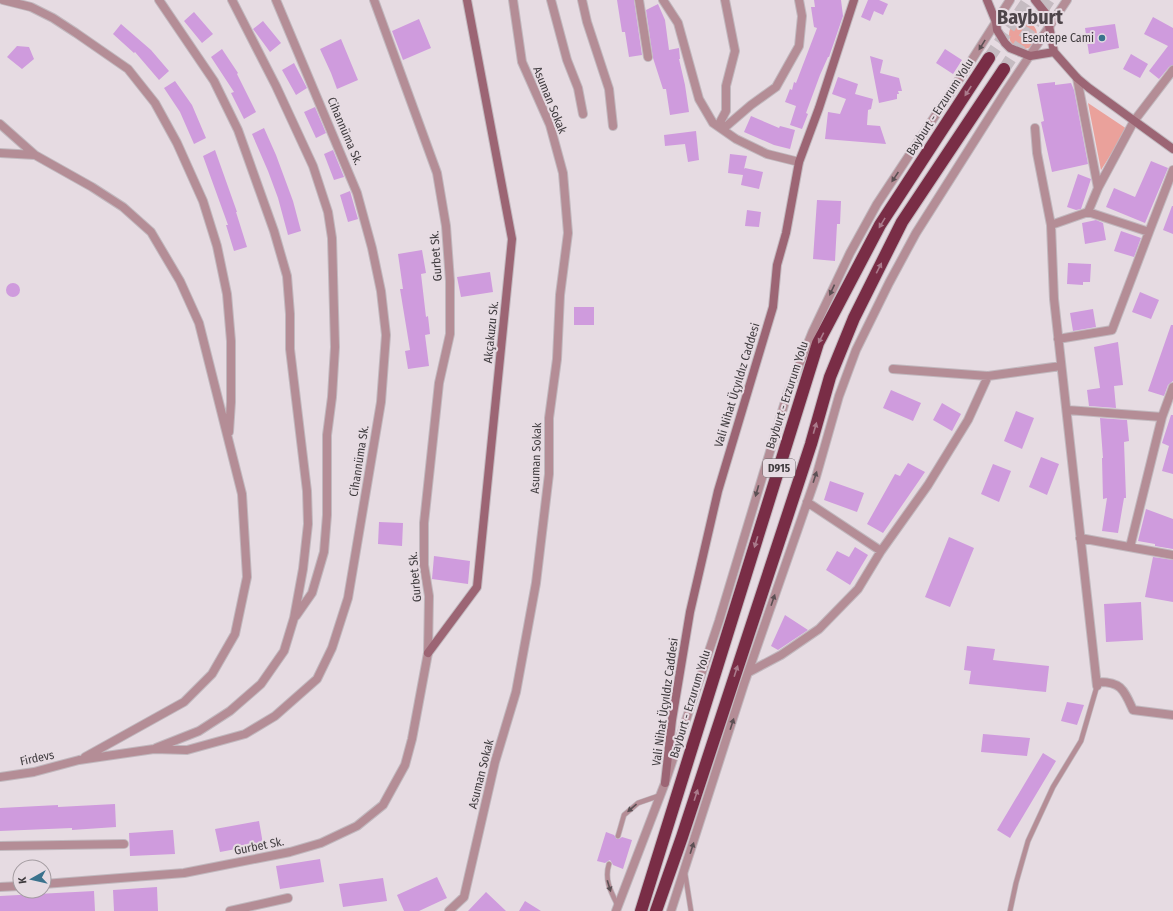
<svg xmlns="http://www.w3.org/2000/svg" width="1173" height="911" font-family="'Fira Sans Condensed',sans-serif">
<rect width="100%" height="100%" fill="#e6dbe2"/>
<!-- green -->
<path fill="#eaa19b" d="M1009 35a14 14 0 1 1 28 0a14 14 0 1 1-28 0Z
M1088 103 1127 129 1101 170Z"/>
<!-- building -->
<path fill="#cf9bdd" d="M617 0H634L642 55 629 57 625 32H622Z
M814 0H841L843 16 829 57H828L820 75 806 113 808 114 802 129 790 125 796 106 785 102 790 89 792 90 794 82 796 83 817 28 814 27 811 7H815Z
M868 0H879L888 4 883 15 874 11 870 21 861 17Z
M658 4 665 20 669 50 679 48 680 59H679L685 85 689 112 670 115 666 89H663L653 58 646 10Z
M194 12 213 34 202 43 184 21Z
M1153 17 1173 28V65L1169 67 1159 79 1149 71 1168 46 1144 34Z
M419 19 431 48 403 60 392 31Z
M263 21 281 43 270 52 253 29Z
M121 24 151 50 169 71 159 80 135 52 134 53 113 34Z
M1115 24 1119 48 1089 54 1085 28Z
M341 39 358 80 337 89 331 73 320 49Z
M17 46 29 47 34 59 22 69 7 57Z
M222 49 238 73 237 74 256 112 244 119 231 93 234 92 211 57Z
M945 49 962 60 953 74 936 63Z
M1131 54 1148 64 1140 78 1123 69Z
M870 56 883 60 880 73 899 78 902 91H898L899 94H897V99L879 103Z
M294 63 307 88 296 95 282 70Z
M838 77 858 84 855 94 873 99 871 109 868 110 867 125 880 126 886 144 825 139 828 112 840 114 846 99 832 94Z
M175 81 192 105 206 138 194 144 180 112 164 88Z
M1055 82V85L1071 83 1074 90 1088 164 1052 172 1041 122 1044 121 1037 84Z
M315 107 326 133 316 138 304 112Z
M751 116 779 128 780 126 795 130 790 149 774 145 744 132Z
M264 128 276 155 293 201 301 231 288 235 278 198 268 171 252 134Z
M696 131 699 160 688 162 685 144 665 146 664 135Z
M215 150 237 212H236L247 247 234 251 226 225H228L203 156Z
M333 150 344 177 334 180 324 154Z
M730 154 747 156 744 169 745 168 763 172 759 189 741 185 743 175 728 173Z
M1151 161 1168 168 1145 223 1106 207 1114 188 1135 197Z
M1078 174 1091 179 1081 209 1076 210 1067 207Z
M350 191 358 219 348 222 340 195Z
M817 200 841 201 840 224H837L835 261 813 259Z
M1172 206H1173V234L1163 230Z
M747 210 761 212 759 227 745 226Z
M1096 220 1103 223 1106 240 1085 244 1082 223Z
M1121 231 1141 238 1134 257 1114 251Z
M422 250 426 273 421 274 426 317 428 316 430 334 425 335 429 366 408 369 405 351 410 350 400 289H403L398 254Z
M1068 263 1091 264 1090 282H1083V285L1067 284Z
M490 272 493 292 461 297 457 277Z
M6 290a7 7 0 1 1 14 0a7 7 0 1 1-14 0Z
M1140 292 1159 300 1151 319 1132 312Z
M574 307H594V325H574Z
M1093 309 1096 327 1073 331 1070 313Z
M1171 325H1173V381L1168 385 1164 396 1148 391Z
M1118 342 1123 385 1114 386 1116 408 1089 406 1087 390 1100 388 1094 347Z
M891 390 921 403 913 421 883 408Z
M942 403 961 414 952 431 933 420Z
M1016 411 1034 418 1022 449 1004 441Z
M1171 415H1173V474L1162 471 1169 446 1162 443Z
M1100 418 1127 420 1129 441 1124 442 1126 498H1124L1118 533 1102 531 1107 498 1103 499 1102 458H1103Z
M1041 457 1059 464 1047 495 1029 487Z
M908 463 925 472 883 533 867 524 895 474 900 476Z
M993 464 1011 471 999 502 981 494Z
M830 481 864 493 857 512 824 500Z
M1146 509 1173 519V549L1155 546V544L1138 541Z
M379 522 403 523 402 546 378 544Z
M949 537 974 548 950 607 925 597Z
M855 547 868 555 850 585 826 570 837 551 849 557Z
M434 556 470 561 468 584 432 579Z
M1153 557 1173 560V602L1145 597Z
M1141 602 1143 640 1106 642 1104 604Z
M785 615 808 630 778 650 771 646Z
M967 646 995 649 993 660 1049 666 1046 692 969 684 971 671 964 670Z
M1067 702 1084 705 1077 725 1061 721Z
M983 734 1030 738 1027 756 981 752Z
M1043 753 1056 761 1010 838 997 830Z
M115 804 116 827 72 830V828L0 831V808L58 805V807Z
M259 821 263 844 220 852 215 829Z
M173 830 175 854 130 856 129 833Z
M606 832 614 835 617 839H619L622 837 632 840 623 869 613 865 612 863 610 860 608 861 605 863 597 861Z
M320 859 324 882 280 889 276 866Z
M437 877 447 898 419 911H404L397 895Z
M383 878 387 901 343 907 339 884Z
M157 887 158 911H114L113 890Z
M94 891 95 911H0V896Z
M486 892 506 911H468Z
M525 901 541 911H519Z"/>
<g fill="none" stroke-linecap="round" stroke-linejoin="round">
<!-- highway-tunnel -->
<path stroke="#c5bbc1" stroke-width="12" stroke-dasharray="12 6" stroke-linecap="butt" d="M989 58 1028 0
M1004 69 1049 0"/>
<defs>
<path id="lane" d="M618 836 624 815 638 803 661 795
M609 864C604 880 611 892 618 906
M685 873 691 911
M1010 911 1016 883 1028 841 1053 787 1081 741 1097 686"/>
<path id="street" d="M3 0 31 7 53 18 76 33 128 69 155 103 177 143 203 201 217 246 227 294 231 341V402L229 432
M232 0 276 86 313 166 328 212 332 238 335 347 332 397 327 435V515L324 552 312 593 296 616
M551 0 567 60 578 88 583 114
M582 0 587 22 609 89 613 126
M639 0 648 57
M663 0 678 23 699 99 713 123 736 139 767 154 799 162
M1077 78 1098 188
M0 124 35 155
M718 126 726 111V86L735 51 725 0
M1035 128 1037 153 1051 225 1054 299 1097 686
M723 129 751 105 776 87 799 46 802 16 799 0
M0 153 35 155 92 187 123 207 151 232 180 281 199 323 242 494 247 577 235 634 212 674 184 702 85 757
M1088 212 1149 232 1173 170
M1051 225 1088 212 1098 188 1134 121 1173 70
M1058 339 1112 330 1149 232
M893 369 988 376 1061 366
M1067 410 1162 417 1130 547
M1162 417 1173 387
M807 502 881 551
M1080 538 1173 555
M749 672 781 655 819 629 858 589 881 551 928 485 968 420 988 376
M1097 682C1121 681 1124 690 1133 710L1173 715
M156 748 199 731 230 711 261 684 284 651 294 618 303 569 308 524 307 491 290 349V314L287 276 274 231 238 130 214 81 159 0
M0 777 34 772 79 760 154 749 187 750 245 734 275 716 317 679 332 648 348 598 381 402 386 335 381 291 372 248 357 193 276 0
M0 846 124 844
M44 884 184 873 290 852 321 843 357 826 383 805 405 765 412 739 428 653 429 596 424 565V523L439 383 450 334V281L446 226 437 173 374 0
M0 887 20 886
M230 911 288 898
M449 911 464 897 495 762 516 692 536 583 549 474V418L557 359 560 295 568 233 563 173 550 125 522 62 513 0
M616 911 665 783 719 621 787 395 812 333 850 253 877 204 966 69 1010 0
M671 911 744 684 816 477 839 396 856 350 889 283 916 233 1006 91 1067 0"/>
<path id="secondary" d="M987 0 996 22 997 30 1005 43 1010 48 1030 56 1054 52
M1035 0 1047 15 1054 52 1077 78 1089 88 1173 149
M428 653 477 587 512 239 467 0
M665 783 672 720 690 612 718 491 773 307 777 265 786 233 799 162 819 108 854 0"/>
<path id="highway" d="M641 911 818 343 880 225 989 58
M656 911 682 837 811 444 830 377 854 318 902 222 1004 69"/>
</defs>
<!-- lane casing -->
<use href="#lane" stroke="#c1b8be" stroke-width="6"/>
<!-- street casing -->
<use href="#street" stroke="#c1b8be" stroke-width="10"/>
<!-- secondary casing -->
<use href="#secondary" stroke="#c1b8be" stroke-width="10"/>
<!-- highway casing -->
<use href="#highway" stroke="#c1b8be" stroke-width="14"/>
<!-- lane -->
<use href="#lane" stroke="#b48d96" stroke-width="4.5"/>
<!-- street -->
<use href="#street" stroke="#b48d96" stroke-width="8"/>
<!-- secondary -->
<use href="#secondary" stroke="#9c6574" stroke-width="8"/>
<!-- highway -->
<use href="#highway" stroke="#792d46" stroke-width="12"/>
</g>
<!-- one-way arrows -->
<defs><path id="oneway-solid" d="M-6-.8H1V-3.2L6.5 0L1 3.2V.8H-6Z"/></defs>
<g fill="#5c5054">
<use href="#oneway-solid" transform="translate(982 45) rotate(122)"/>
<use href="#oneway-solid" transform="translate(895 177) rotate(124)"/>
<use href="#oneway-solid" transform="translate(832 290) rotate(115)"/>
<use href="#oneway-solid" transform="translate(815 477) rotate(-72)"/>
<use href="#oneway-solid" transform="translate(757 491) rotate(106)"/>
<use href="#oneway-solid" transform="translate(773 600) rotate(-71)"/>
<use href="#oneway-solid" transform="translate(732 724) rotate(-72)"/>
<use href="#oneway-solid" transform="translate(632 808) rotate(139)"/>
<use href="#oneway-solid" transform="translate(692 848) rotate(-72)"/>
<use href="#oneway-solid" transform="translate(609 886) rotate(73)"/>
</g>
<g fill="#aa7b8c">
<use href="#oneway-solid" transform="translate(968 91) rotate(123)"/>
<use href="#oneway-solid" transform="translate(882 223) rotate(121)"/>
<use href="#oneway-solid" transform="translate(879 268) rotate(-63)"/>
<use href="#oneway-solid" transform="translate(821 338) rotate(117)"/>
<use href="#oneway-solid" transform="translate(815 428) rotate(-74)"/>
<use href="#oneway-solid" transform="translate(756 542) rotate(107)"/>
<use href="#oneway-solid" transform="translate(736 671) rotate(-72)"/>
<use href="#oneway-solid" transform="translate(696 795) rotate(-72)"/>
</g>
<!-- markers -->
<circle fill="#3a728d" stroke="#e6dbe2" stroke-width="1.5" cx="1102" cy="38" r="4"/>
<g text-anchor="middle" stroke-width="4" stroke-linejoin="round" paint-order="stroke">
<!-- shield labels -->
<rect fill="#e6dbe2" stroke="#716b6f" stroke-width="1" x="763" y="459" width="32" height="18" rx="3"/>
<g font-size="11" font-weight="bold" fill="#3f3b3e">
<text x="779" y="472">D915</text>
</g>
<!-- poi labels -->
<g font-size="12" fill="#3f3b3e" stroke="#e6dbe2" text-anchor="end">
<text x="1094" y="42">Esentepe Cami</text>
</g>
<!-- street labels -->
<g font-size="12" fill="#3f3b3e" stroke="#e6dbe2">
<text transform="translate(550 100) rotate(68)" y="4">Asuman Sokak</text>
<text transform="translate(940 107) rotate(-57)" y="4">Bayburt - Erzurum Yolu</text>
<text transform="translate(345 131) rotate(67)" y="4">Cihannüma Sk.</text>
<text transform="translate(436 256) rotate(-94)" y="4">Gurbet Sk.</text>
<text transform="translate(491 332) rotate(-84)" y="4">Akçakuzu Sk.</text>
<text transform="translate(737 385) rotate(-73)" y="4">Vali Nihat Üçyıldız Caddesi</text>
<text transform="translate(787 395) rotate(-72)" y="4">Bayburt - Erzurum Yolu</text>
<text transform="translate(536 458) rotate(-88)" y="4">Asuman Sokak</text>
<text transform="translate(359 461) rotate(-81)" y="4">Cihannüma Sk.</text>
<text transform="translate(415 577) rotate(-95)" y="4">Gurbet Sk.</text>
<text transform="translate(665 702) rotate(-82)" y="4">Vali Nihat Üçyıldız Caddesi</text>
<text transform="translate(690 704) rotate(-73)" y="4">Bayburt - Erzurum Yolu</text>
<text transform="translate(37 758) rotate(-12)" y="4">Firdevs</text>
<text transform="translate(481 774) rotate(-76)" y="4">Asuman Sokak</text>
<text transform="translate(259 846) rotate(-11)" y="4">Gurbet Sk.</text>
</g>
<!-- town labels -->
<g font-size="20" font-weight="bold" fill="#4e454a" stroke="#e6dbe2">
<text x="1030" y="24">Bayburt</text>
</g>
</g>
<!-- north arrow -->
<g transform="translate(32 879) rotate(262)"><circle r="19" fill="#e6dbe2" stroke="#a39ba0"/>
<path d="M0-3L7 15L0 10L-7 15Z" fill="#3a728d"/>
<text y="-6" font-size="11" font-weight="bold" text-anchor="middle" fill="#3f3b3e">K</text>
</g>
</svg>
